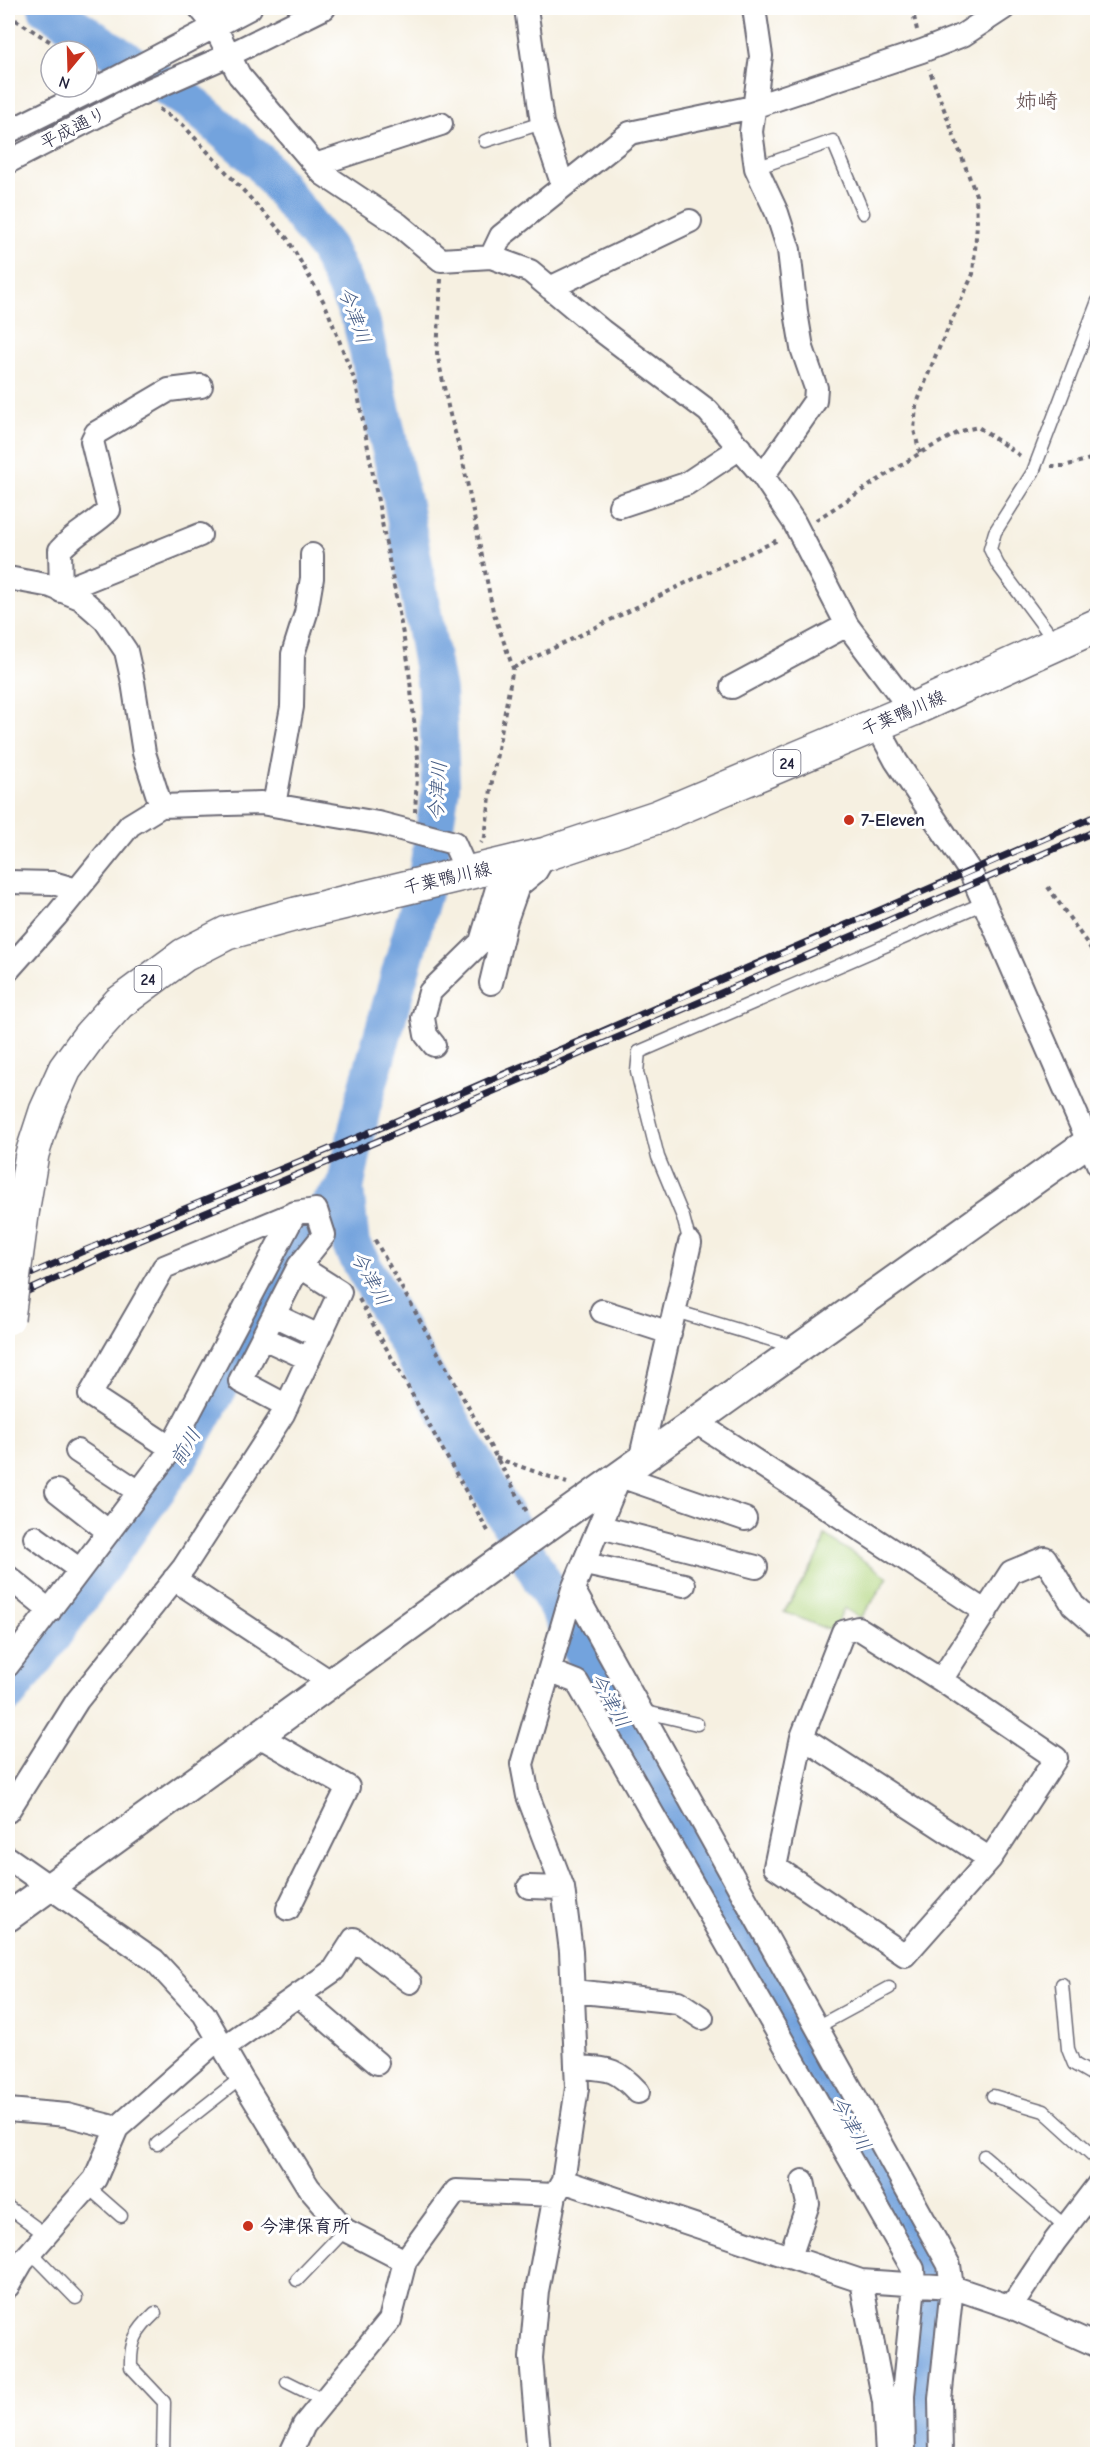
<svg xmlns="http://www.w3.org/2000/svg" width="1105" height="2462" font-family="'Comic Neue','Klee One',sans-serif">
<rect width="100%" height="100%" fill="#fff"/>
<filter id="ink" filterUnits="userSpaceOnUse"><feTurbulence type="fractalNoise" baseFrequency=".0167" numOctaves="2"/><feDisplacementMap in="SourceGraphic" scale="12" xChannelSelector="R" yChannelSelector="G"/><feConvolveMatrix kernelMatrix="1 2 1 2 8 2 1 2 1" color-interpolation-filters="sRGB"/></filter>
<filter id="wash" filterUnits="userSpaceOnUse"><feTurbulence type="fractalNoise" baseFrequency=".008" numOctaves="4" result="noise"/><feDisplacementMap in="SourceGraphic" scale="24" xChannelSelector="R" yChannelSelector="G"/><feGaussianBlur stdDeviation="1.35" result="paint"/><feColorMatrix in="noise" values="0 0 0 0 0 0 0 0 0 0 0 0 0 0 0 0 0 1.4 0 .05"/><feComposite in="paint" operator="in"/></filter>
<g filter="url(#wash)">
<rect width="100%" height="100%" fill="#f6f0e1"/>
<!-- green -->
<path fill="#b1d67f" stroke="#6a7c5d" stroke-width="1.5" d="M825 1535 888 1577 861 1618 844 1608 834 1632 784 1612 820 1553Z"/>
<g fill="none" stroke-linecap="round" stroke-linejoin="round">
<!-- river -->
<path stroke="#73a3dd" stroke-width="38" d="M47 8 193 104 261 163 327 248 361 320 403 505 437 692 441 787 426 882 362 1107 345 1189 351 1245 938 2276 924 2454
M8 1694 38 1656 179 1459 304 1234 344 1190"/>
</g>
</g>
<g filter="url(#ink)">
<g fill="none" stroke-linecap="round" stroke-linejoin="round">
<defs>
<path id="service" d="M485 141 542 123
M756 168 833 141 863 213
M1056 643 998 565 990 549 995 532 1033 472 1098 301
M690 1243 683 1217 658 1157 637 1072 639 1052 984 903
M675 1311 795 1347
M642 1711 697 1724
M1062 1984 1068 2049 1074 2064 1098 2078
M817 2027 889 1988
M993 2096 1044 2111 1098 2160
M157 2144 241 2078
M984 2156 1066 2227
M88 2187 121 2216
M8 2207 46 2235
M31 2252 76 2298
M297 2280 345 2230
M155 2313C136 2331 130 2341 131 2367L164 2402 163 2454
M287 2382 323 2400"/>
<path id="minor" d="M200 8 214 25 239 75 323 174 398 224 441 260 491 257 530 271 602 331 708 411 763 476 794 522 847 625 911 710
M526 8 542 123 563 186
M754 8 761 56 751 132 756 168 777 213 789 250 796 312 802 348 816 388 815 401 763 476
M8 132 115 79 250 8
M8 162 138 95 229 55 324 8
M315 165 441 124
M491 257 501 236 630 133 753 107 922 51 963 35 1004 8
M550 288 690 221
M620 506 686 484 740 448
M200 535 61 591 60 550C75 533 94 525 109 510L92 441 96 433 169 390 201 386
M8 578 51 586 80 598 105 620 126 651 133 682 144 753 161 806
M732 687 847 625
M876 724 896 761 971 873 1098 1164
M274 805 292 707 293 654 306 613 312 578V555
M8 882 53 883 77 890
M8 970 56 916 130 825 161 806 261 803 378 823 454 843 467 872
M491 983 506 920 518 886 536 871 546 854
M434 1045 426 1035 423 1018 430 992 481 942 504 865
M602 1311 670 1333
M274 1315 319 1336
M263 1338 309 1359
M696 1422 986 1612
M171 1448 90 1395 164 1267 295 1213 316 1210 324 1235 299 1266 240 1381 287 1406
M77 1451 139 1492
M640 1461 690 1243
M57 1491 109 1532
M601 1527 756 1567
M35 1537 80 1570
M585 1564 684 1585
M8 1577 50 1611
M174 1579 332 1683
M573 1589 949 2265 952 2287 940 2399 941 2454
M8 1665 167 1455 295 1213
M549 1671 577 1682 913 2269 914 2285 903 2395 904 2454
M941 1680 858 1628 843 1632 802 1737 775 1867 905 1955 990 1859 1056 1758 941 1680 1011 1572 1045 1558 1073 1605 1098 1627
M259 1736 348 1787 288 1909
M802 1737 990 1859
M8 1811 77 1701 184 1567 283 1414 340 1292 299 1266
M8 1858 154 1960 204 2014 241 2078 309 2188 345 2230 405 2261
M529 1887 563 1888
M573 1991 678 2002 702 2018
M298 1995 377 2063
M223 2048 334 1970 354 1939 410 1982
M576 2067C608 2069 615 2067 638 2092
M8 2110 67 2115 117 2128
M563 2181 861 2281 952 2287 1011 2307 1098 2346
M790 2257 808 2204 803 2181
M861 2281 884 2402 887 2454
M8 2286 22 2262 95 2179 117 2128 218 2039
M1011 2307 1055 2241 1098 2185
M295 2454 292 2451 304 2425 390 2320 405 2261 456 2191 555 2195
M539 2454 531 2358 537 2291 555 2195 563 2181 577 2088 571 1951 563 1888 528 1796 522 1764 573 1589 620 1476 745 1519"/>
<path id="tertiary" d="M8 1917 484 1572 1098 1135"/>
<path id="primary" d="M23 1207 32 1154 46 1111 65 1069 90 1035 119 1003 184 955 227 933 296 914 546 854 657 817 911 710 1098 625"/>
</defs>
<!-- service casing -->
<use href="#service" stroke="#6c6a75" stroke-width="15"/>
<!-- minor casing -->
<use href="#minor" stroke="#6c6a75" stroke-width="26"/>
<!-- tertiary casing -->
<use href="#tertiary" stroke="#6c6a75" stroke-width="32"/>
<!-- primary casing -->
<use href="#primary" stroke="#6c6a75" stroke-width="36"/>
<!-- path -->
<path stroke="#6c6a75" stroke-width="4" stroke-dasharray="4.5 4.5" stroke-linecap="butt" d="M912 8 917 30
M8 15 65 51
M159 109 183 125 287 238 325 304 356 384 408 661 418 759 415 812
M441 279 437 353 449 411 462 457 493 611 513 668 492 781 485 837 481 843
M920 453 914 430 916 406 935 357 973 274 977 224 976 195 929 69
M1051 466H1064L1098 457
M816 520 920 453 961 431 978 427 1022 457
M513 668 706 573 780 539
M1048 887 1098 959
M375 1240 527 1512
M359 1299 488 1531
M496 1458 567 1483"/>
<!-- service -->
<use href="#service" stroke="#fff" stroke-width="12"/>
<!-- minor -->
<use href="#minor" stroke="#fff" stroke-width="22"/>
<!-- tertiary -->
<use href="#tertiary" stroke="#fff" stroke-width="28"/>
<!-- primary -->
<use href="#primary" stroke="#fff" stroke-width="33"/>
<defs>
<path id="rail" d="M8 1284C133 1228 260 1179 387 1125 624 1023 861 920 1098 815
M8 1300 129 1245 378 1141 1098 830"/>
</defs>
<!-- rail casing -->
<use href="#rail" stroke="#22223b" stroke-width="7"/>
<!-- rail -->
<use href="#rail" stroke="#fff" stroke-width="4.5" stroke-dasharray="14" stroke-linecap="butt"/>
<defs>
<path id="primary-bridge" d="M8 1318 23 1207"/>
</defs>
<!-- primary-bridge casing -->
<use href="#primary-bridge" stroke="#6c6a75" stroke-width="36" stroke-linecap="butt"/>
<!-- primary-bridge -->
<use href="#primary-bridge" stroke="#fff" stroke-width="33"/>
</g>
</g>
<!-- markers -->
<g fill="#c8321e" stroke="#fff" stroke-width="2">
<circle cx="849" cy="820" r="6"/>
<circle cx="248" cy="2226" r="6"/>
</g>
<g text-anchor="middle" stroke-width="6" stroke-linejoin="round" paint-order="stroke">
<!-- shield labels -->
<g fill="#fff" stroke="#646476" stroke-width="1.5">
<rect x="773.5" y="750" width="27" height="26" rx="4.5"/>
<rect x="134.5" y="966" width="27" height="26" rx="4.5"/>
</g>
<g font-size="16" font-weight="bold" fill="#22223b">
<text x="787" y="769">24</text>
<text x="148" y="985">24</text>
</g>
<!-- street labels -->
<g font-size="18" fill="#22223b" stroke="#fff">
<text transform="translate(73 128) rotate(-27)" y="6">平成通り</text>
<text transform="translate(903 713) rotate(-23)" y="6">千葉鴨川線</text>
<text transform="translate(447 878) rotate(-13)" y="6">千葉鴨川線</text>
</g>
<!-- poi labels -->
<g font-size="18" font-weight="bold" fill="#22223b" stroke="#fff" text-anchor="start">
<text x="861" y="826">7-Eleven</text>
<text x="260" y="2232">今津保育所</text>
</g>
<!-- water labels -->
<g font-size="20" font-style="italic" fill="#465c84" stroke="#fff">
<text transform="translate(355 315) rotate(70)" y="7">今津川</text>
<text transform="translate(437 791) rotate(-86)" y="7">今津川</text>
<text transform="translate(371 1278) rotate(61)" y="7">今津川</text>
<text transform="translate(185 1447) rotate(-59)" y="7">前川</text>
<text transform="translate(610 1700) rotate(60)" y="7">今津川</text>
<text transform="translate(851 2123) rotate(60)" y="7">今津川</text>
</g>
<!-- quarter labels -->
<g font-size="21" fill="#624d4e" stroke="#fff">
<text x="1037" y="108">姉崎</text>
</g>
</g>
<!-- margin -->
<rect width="1105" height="2462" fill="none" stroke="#fff" stroke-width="30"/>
<!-- north arrow -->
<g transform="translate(69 69) rotate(199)"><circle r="28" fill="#ffffff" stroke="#a7a7b1" stroke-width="1.5"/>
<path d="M0-4.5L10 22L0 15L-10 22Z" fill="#c8321e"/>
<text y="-9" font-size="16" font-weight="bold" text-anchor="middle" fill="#22223b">N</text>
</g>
</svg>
